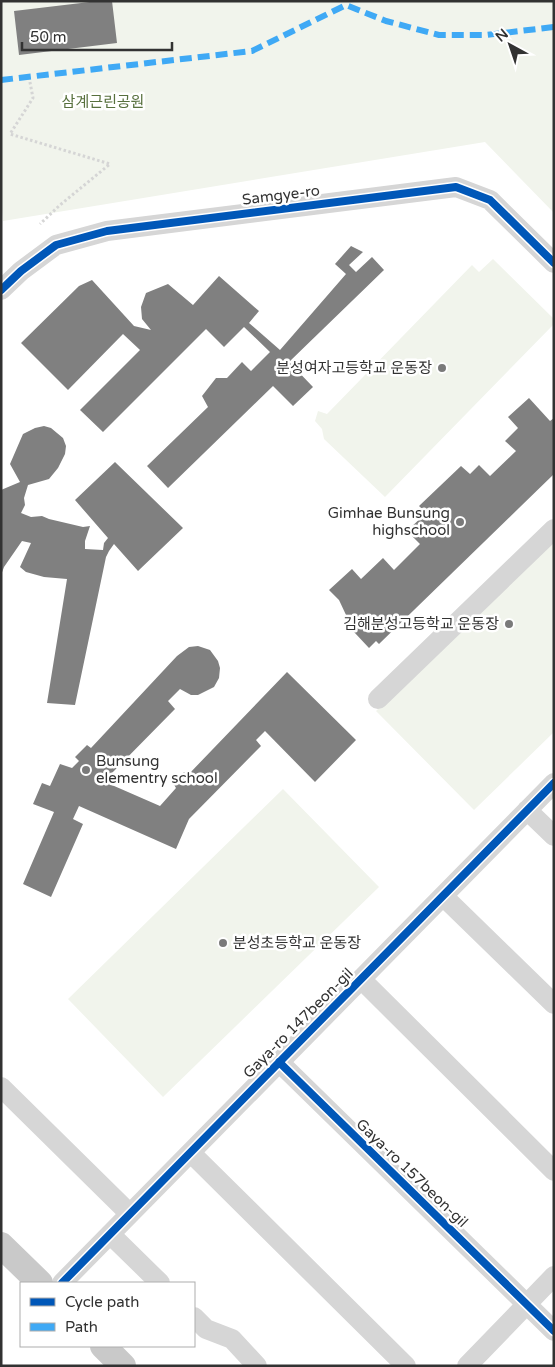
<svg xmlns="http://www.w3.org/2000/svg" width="555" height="1367" font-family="'Varela Round','Noto Sans KR',sans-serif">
<rect width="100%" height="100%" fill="#fff"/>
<!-- green -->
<path fill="#f1f4ec" d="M1 1H554V213L485 142 3 221 1 197Z
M493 259 554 319V324L385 497 324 439 322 429 315 421 318 411 327 414 472 265 479 272Z
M554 537V732L474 810 376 711Z
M283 789 379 887 163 1097 68 999Z"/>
<!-- building -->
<path fill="#808080" d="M98 1H112L117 43 19 55 14 11Z
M351 246 363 252 349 265 356 272 372 257 384 270 289 362 313 387 293 406 273 386 168 488 147 466 208 407 202 396 216 378H227L242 362 251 371 270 352 244 327 224 347 206 329 103 432 80 410 140 350 123 334 68 390 21 343 79 286 92 280 134 326 151 330 142 319 141 307 146 293 168 284 193 305 219 276 259 311 249 323 280 350 346 274 335 264Z
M529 398 550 421 554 418V474L379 644 376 641 369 648 354 632 339 600 329 590 352 569 361 579 383 558 394 570 420 544 407 531 426 513 419 506 461 466 470 474 479 465 490 476 516 451 505 441 518 428 508 417Z
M44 426 51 428 63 438 66 446 65 454 58 468 49 479 28 485 24 498 25 505 21 513 31 517 42 516 49 519 83 527 90 526 85 541V549L103 550 104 543 108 538 75 500 115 462 183 528 138 571 114 544 109 551 106 557 75 705 47 703 67 579 44 577 26 572 20 567 31 543 22 541 4 567 1 575V490L20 482 10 464 23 434 35 428Z
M198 646 210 650 218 661 220 668 219 678 214 687 198 695H191L180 689 168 701 175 709 111 774 112 775 105 782 160 806 176 788 173 783 184 772 187 776 287 672 356 740 315 782 265 731 256 740 261 746 189 819 176 849 79 806 73 819 83 824 51 897 23 884 54 812 33 804 42 783 50 786 60 764 72 768 79 761 75 757 87 745 91 748 177 656 189 647Z"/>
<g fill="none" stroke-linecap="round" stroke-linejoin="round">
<!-- path -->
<path stroke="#d5d5d5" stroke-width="3" stroke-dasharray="2.5 2.5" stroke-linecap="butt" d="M29 77 33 98 10 134 110 164 60 205 40 224"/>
<!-- minor -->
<path stroke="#d6d6d6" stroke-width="20" d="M1 290 21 271 56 245 107 231 456 187 490 200 554 263
M378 699 554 529
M527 810 554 836
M443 896 554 1004
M361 979 554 1171
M279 1062 554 1331
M1 1087 130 1214
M191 1153 406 1366
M110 1234 160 1283
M62 1283 554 783
M194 1317 206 1329 232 1339 257 1366
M467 1366 554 1276"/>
<!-- major -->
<path stroke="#c9c9c9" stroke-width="26" d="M1 1245 40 1283
M103 1346 123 1366"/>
<!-- quiet -->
<path stroke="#3fa9f5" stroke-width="6" stroke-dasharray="12 6" stroke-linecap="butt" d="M1 80 252 51 346 5 386 21 439 35H486L554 27"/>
<defs>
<path id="cycleway" d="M1 290 21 271 56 245 107 231 456 187 490 200 554 263
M279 1062 554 1331
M62 1283 554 783"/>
</defs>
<!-- cycleway casing -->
<use href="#cycleway" stroke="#fff" stroke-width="11"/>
<!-- cycleway -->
<use href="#cycleway" stroke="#0057b8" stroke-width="8"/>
</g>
<!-- markers -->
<g fill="#7a7a7a" stroke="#fff" stroke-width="2">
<circle cx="442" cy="368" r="5"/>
<circle cx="460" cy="522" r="5"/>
<circle cx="509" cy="624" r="5"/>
<circle cx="86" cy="770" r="5"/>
<circle cx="223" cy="943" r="5"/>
</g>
<g text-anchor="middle" stroke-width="5" stroke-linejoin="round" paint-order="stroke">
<!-- park labels -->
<g font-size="15" fill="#57703d" stroke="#fff">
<text x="103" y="107">삼계근린공원</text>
</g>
<!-- street labels -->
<g font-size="15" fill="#323232" stroke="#fff">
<text transform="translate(281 195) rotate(-7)" y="5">Samgye-ro</text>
<text transform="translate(298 1023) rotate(-45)" y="5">Gaya-ro 147beon-gil</text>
<text transform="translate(412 1173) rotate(44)" y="5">Gaya-ro 157beon-gil</text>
</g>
<!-- poi labels -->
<g font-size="15" fill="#323232" stroke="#fff" text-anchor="end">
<text x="432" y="373">분성여자고등학교 운동장</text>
<text x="450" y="518">Gimhae Bunsung<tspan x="450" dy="17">highschool</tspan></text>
<text x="499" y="629">김해분성고등학교 운동장</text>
<text x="96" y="766" text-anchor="start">Bunsung<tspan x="96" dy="17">elementry school</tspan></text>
<text x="233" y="948" text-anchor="start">분성초등학교 운동장</text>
</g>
</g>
<!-- border -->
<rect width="555" height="1367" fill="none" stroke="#323232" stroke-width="5"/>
<!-- legend -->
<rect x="20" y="1282" width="175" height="65" fill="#ffffff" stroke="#adadad"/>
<rect x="30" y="1298" width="25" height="8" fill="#0057b8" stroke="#adadad"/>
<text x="65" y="1307" font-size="15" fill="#323232">Cycle path</text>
<rect x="30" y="1323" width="25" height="8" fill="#3fa9f5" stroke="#adadad"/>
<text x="65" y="1332" font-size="15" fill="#323232">Path</text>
<!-- north arrow -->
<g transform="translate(510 45) rotate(320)" stroke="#ffffff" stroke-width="4" paint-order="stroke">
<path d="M0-4L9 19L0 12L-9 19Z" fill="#323232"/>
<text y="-8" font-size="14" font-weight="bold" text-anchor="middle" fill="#323232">N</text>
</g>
<!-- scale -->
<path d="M22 42v8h150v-8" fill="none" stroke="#323232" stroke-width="2.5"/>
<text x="30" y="42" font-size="15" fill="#323232" stroke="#ffffff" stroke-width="4" paint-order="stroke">50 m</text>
</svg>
